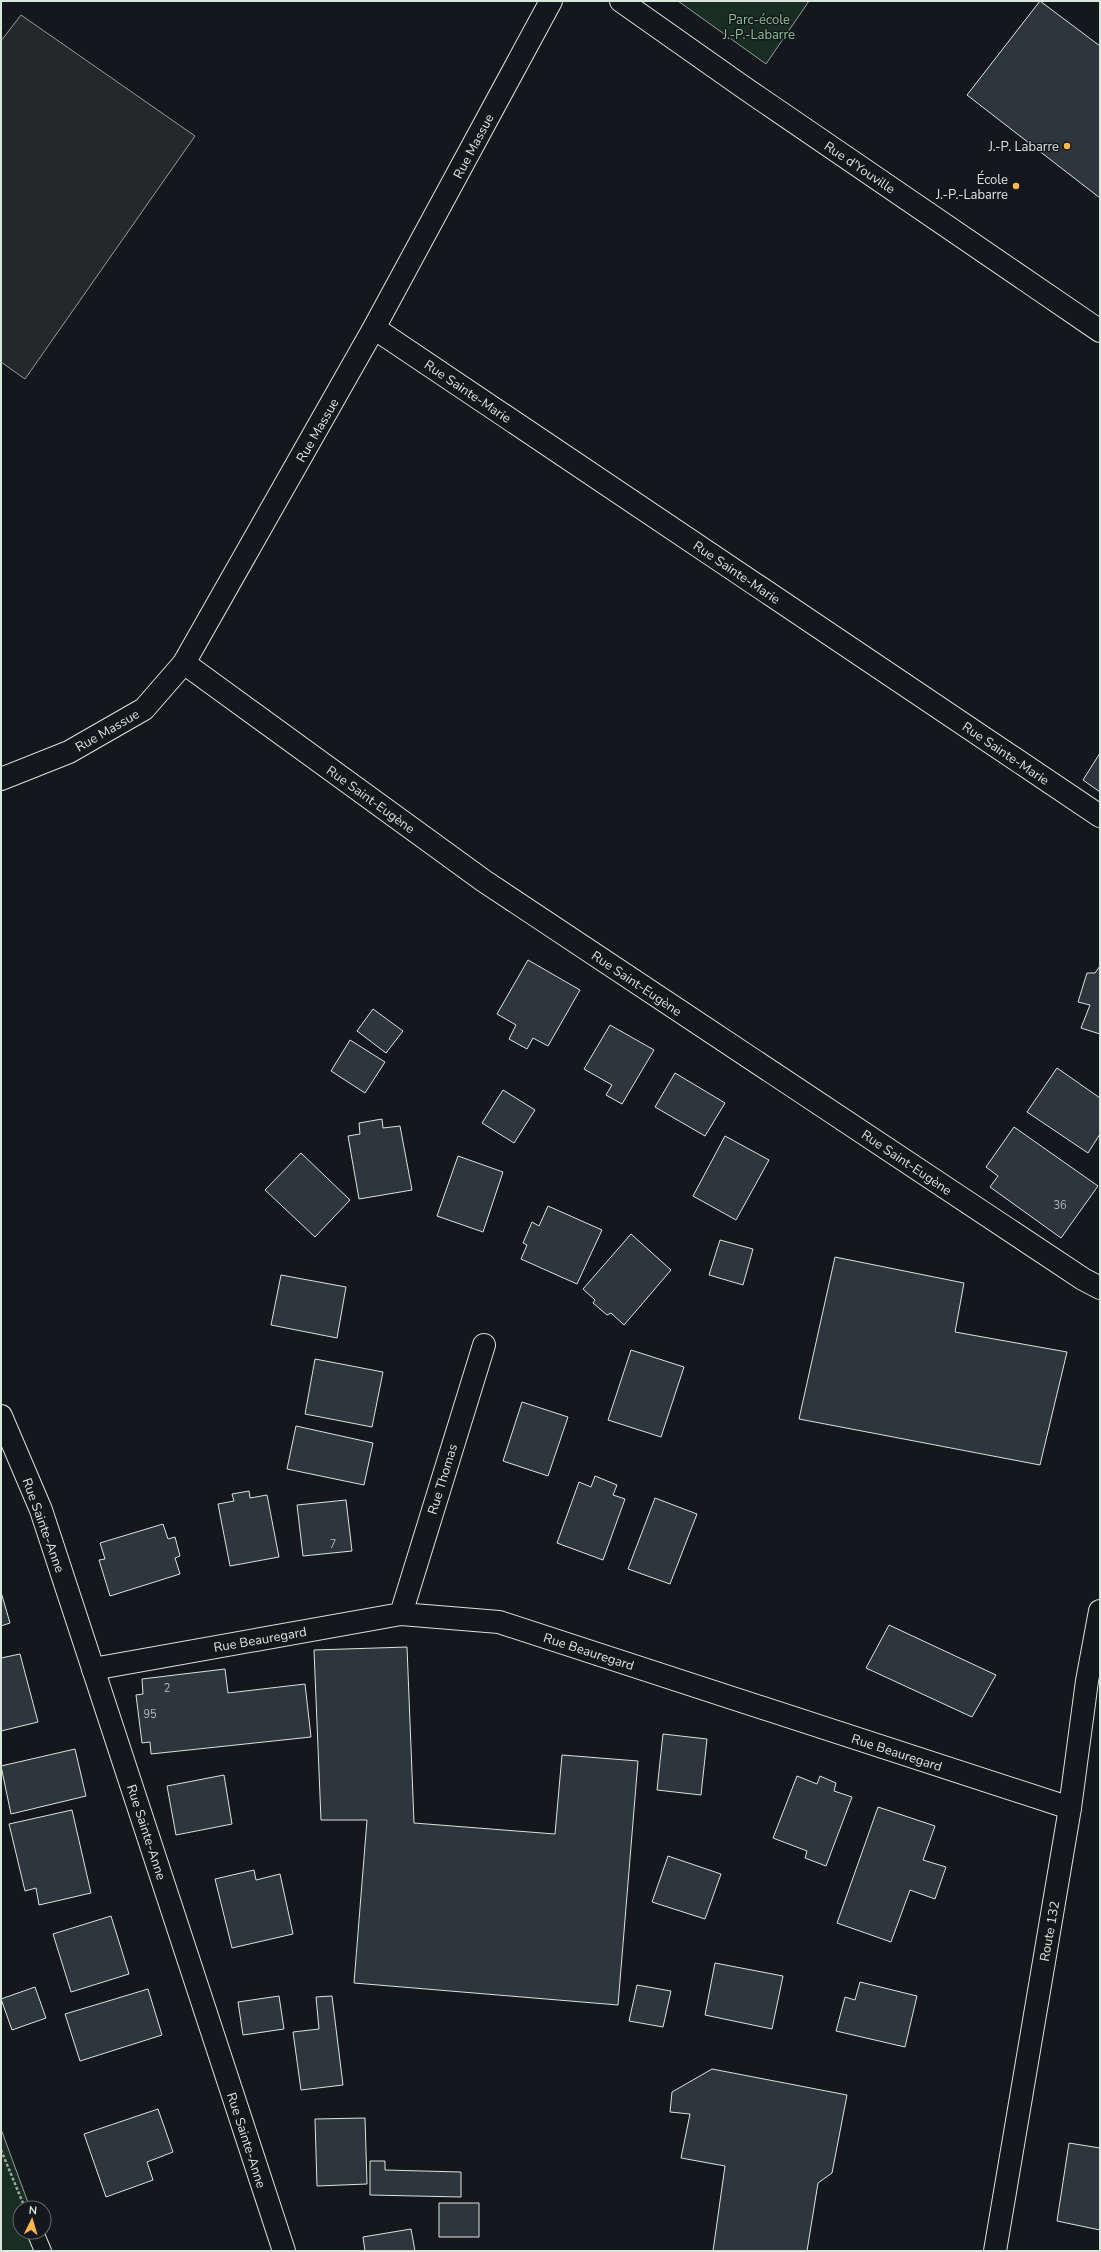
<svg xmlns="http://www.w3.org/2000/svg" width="1101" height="2252" font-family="'Nunito Sans',sans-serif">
<rect width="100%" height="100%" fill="#14181c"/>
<!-- green -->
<path fill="#1a2d24" stroke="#939e99" d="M678 1H809L766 64Z
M1 2129 30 2208H20V2232H39L46 2251H1Z"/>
<!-- parking -->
<path fill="#24282b" stroke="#939e99" d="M21 15 195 136 25 379 1 362V41Z"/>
<!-- building -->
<path fill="#2c363c" stroke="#d8e6dc" d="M1040 1 1100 46V198L967 95Z
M1100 753V792L1083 780Z
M528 960 580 990 548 1046 533 1038 527 1049 509 1039 516 1025 497 1014Z
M1100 966V1034L1081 1028 1090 1005 1078 1002 1087 973H1095Z
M373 1009 403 1031 386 1053 357 1031Z
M610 1025 654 1050 622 1104 606 1095 612 1085 584 1069Z
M350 1040 385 1062 365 1093 331 1071Z
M1057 1068 1100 1098V1134L1088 1153 1027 1112Z
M675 1073 725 1103 705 1136 655 1107Z
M503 1090 535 1110 514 1143 482 1123Z
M382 1119 383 1128 400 1126 412 1190 359 1199 348 1136 360 1134 359 1123Z
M1014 1127 1098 1186 1061 1238 990 1187 998 1176 986 1167Z
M725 1136 769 1160 736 1220 693 1196Z
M301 1153 350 1200 315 1237 265 1190Z
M458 1156 503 1172 483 1232 437 1216Z
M548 1206 602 1230 577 1284 521 1259 527 1245 523 1243 532 1222 539 1226Z
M631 1234 671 1270 624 1325 611 1313 607 1315 593 1303 595 1300 583 1289Z
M720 1240 753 1249 743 1285 709 1275Z
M835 1257 964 1283 955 1332 1067 1352 1040 1465 799 1419Z
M281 1275 346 1287 337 1338 271 1325Z
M631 1350 684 1367 661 1437 608 1420Z
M315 1359 383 1372 372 1427 305 1414Z
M522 1402 568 1417 548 1476 503 1461Z
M296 1426 373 1443 364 1485 287 1469Z
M595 1476 617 1485 613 1495 625 1499 603 1560 557 1543 579 1482 591 1487Z
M249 1491 250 1498 267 1495 279 1557 230 1566 218 1504 234 1501 232 1494Z
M655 1498 697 1514 670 1584 628 1569Z
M346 1500 352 1551 303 1556 297 1505Z
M163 1524 168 1539 175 1537 180 1556 175 1558 180 1574 110 1596 99 1560 105 1559 100 1543Z
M1 1592 10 1623 1 1626Z
M889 1625 996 1675 972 1717 866 1668Z
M407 1647 414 1823 555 1834 562 1755 638 1761 618 2005 354 1983 367 1820H321L314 1650Z
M20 1654 38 1722 1 1731V1658Z
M225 1669 228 1693 305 1684 311 1737 151 1754 150 1742 142 1743 136 1695 143 1694 142 1679Z
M663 1734 707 1739 701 1795 657 1790Z
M75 1749 86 1796 11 1814 1 1766Z
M224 1775 232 1824 176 1835 167 1786Z
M797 1776 817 1784 820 1776 836 1783 834 1791 852 1797 826 1866 805 1858 807 1851 773 1838Z
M878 1807 935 1826 923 1860 946 1867 935 1899 910 1890 891 1942 837 1923Z
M72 1810 91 1893 39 1905 36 1888 25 1891 9 1824Z
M668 1856 721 1874 705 1919 652 1902Z
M254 1870 256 1880 280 1874 293 1934 232 1948 215 1879Z
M111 1916 129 1974 71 1992 53 1934Z
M715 1963 783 1976 772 2029 705 2015Z
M860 1982 917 1996 905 2047 836 2031 845 1997 855 2000Z
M637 1985 671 1991 663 2027 629 2021Z
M35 1987 46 2018 12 2030 1 1999Z
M148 1989 162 2035 80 2061 65 2014Z
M279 1996 284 2029 243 2035 238 2002Z
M332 1996 343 2085 301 2090 293 2032 319 2029 316 1997Z
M712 2069 847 2095 832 2173 818 2183 807 2251H713L725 2166 681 2158 690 2114 670 2112 672 2092Z
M158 2109 173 2152 147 2162 153 2180 106 2197 84 2134Z
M365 2118 367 2184 317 2186 315 2119Z
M1069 2143 1100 2148V2230L1057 2221Z
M370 2161H385V2170L461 2172V2197L370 2195Z
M439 2203H479V2237H439Z
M411 2229 415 2251H365L363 2237Z"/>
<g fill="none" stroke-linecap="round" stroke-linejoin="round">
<defs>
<path id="service" d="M35 2232 43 2251"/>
<path id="minor" d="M621 1 746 89 1100 331
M374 328 1100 816
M184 663 484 881 1083 1279 1100 1288
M1 779 69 752 144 709 184 663 374 328 551 1
M401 1614 484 1345
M93 1669 401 1614 499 1622 1070 1808"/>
<path id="tertiary" d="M1 1416 41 1510 284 2251"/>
<path id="primary" d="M995 2251 1070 1808 1087 1681 1100 1611"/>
</defs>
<!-- service casing -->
<use href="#service" stroke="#d8e6dc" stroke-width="18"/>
<!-- minor casing -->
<use href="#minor" stroke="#d8e6dc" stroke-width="24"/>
<!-- tertiary casing -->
<use href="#tertiary" stroke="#d8e6dc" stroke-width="24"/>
<!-- primary casing -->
<use href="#primary" stroke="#d8e6dc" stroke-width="24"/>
<!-- path -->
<path stroke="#9da8a2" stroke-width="2.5" stroke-dasharray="3 2" stroke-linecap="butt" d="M1 2150 25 2208"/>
<!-- service -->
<use href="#service" stroke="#14181c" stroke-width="16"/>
<!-- minor -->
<use href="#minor" stroke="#14181c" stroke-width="22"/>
<!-- tertiary -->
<use href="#tertiary" stroke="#14181c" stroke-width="22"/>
<!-- primary -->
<use href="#primary" stroke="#14181c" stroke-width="22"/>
</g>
<!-- markers -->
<g fill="#ffb74d" stroke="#14181c" stroke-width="1.5">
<circle cx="1067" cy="146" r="4"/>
<circle cx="1016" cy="186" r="4"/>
</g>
<g text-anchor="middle" stroke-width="3" stroke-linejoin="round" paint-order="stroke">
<!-- number labels -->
<g font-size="11" fill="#adbab4">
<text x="1060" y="1209">36</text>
<text x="333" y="1548">7</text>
<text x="167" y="1692">2</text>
<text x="150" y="1718">95</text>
</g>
<!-- park labels -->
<g font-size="13" fill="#8ac095" stroke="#14181c">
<text x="759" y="24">Parc-école<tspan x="759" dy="15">J.-P.-Labarre</tspan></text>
</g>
<!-- street labels -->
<g font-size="13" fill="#d8e6dc" stroke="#14181c">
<text transform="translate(473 146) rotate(-62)" y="5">Rue Massue</text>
<text transform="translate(860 167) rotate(34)" y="5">Rue d'Youville</text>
<text transform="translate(468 391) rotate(34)" y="5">Rue Sainte-Marie</text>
<text transform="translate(317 430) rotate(-60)" y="5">Rue Massue</text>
<text transform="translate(737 572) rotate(34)" y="5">Rue Sainte-Marie</text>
<text transform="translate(107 730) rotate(-30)" y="5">Rue Massue</text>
<text transform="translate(1006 753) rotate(34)" y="5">Rue Sainte-Marie</text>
<text transform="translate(371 799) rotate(36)" y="5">Rue Saint-Eugène</text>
<text transform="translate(637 983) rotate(34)" y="5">Rue Saint-Eugène</text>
<text transform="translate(907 1162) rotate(34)" y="5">Rue Saint-Eugène</text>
<text transform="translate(442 1479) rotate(-73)" y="5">Rue Thomas</text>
<text transform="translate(44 1525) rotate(70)" y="5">Rue Sainte-Anne</text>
<text transform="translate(260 1639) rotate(-10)" y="5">Rue Beauregard</text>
<text transform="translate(589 1651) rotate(18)" y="5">Rue Beauregard</text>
<text transform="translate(897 1752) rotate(18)" y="5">Rue Beauregard</text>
<text transform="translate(147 1832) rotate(72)" y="5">Rue Sainte-Anne</text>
<text transform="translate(1049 1931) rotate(-80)" y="5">Route 132</text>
<text transform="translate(247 2140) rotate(72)" y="5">Rue Sainte-Anne</text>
</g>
<!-- poi labels -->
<g font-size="13" fill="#d8e6dc" stroke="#14181c" text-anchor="end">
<text x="1059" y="151">J.-P. Labarre</text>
<text x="1008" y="184">École<tspan x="1008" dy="15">J.-P.-Labarre</tspan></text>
</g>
</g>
<!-- border -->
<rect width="1101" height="2252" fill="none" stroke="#d8e6dc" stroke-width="4"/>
<!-- north arrow -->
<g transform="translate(32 2220) rotate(5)"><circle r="19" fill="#14181c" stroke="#626a69"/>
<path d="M0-3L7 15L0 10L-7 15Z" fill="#ffb74d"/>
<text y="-6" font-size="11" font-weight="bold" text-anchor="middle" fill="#d8e6dc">N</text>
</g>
</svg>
